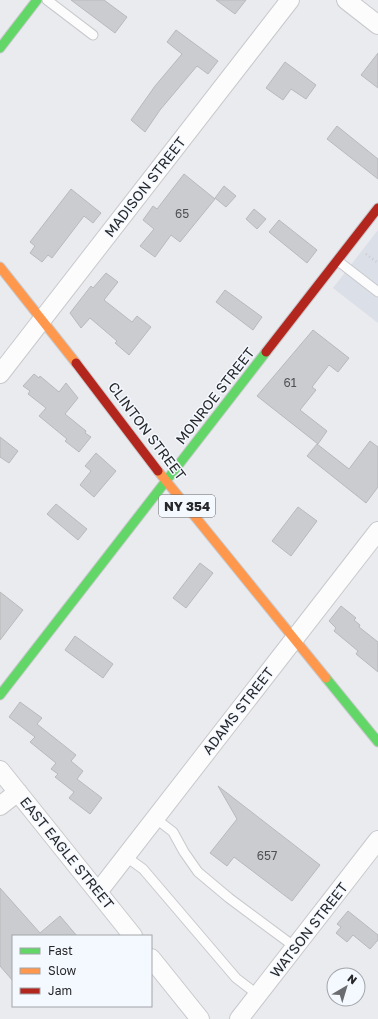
<svg xmlns="http://www.w3.org/2000/svg" width="378" height="1019" font-family="'Golos Text',sans-serif">
<rect width="100%" height="100%" fill="#eaebef"/>
<!-- built -->
<path fill="#dbdfe8" d="M378 230V323L333 288Z"/>
<!-- building -->
<path fill="#cbcccf" stroke="#b8b9bc" d="M71 0H104L127 17 115 33Z
M216 0H246L235 14Z
M176 30 218 61 208 74 197 66 160 110 145 132 131 120 155 86 182 54 167 42Z
M378 53V88L361 75Z
M285 62 316 85 306 99 291 89 283 100 266 88Z
M337 126 378 159V179L327 139Z
M184 174 215 199 180 242 171 235 155 257 140 246 154 229 143 220 153 206 157 209Z
M224 186 236 196 226 207 215 198Z
M71 189 101 213 93 223 84 216 52 258 48 255 42 262 30 253 35 246 30 242Z
M254 209 266 219 257 229 246 219Z
M279 220 317 250 307 263 269 232Z
M106 273 118 282 104 300 132 322 137 316 151 327 129 355 115 343 117 341 90 318 81 328 70 313 91 286 93 288Z
M225 290 262 317 253 330 216 302Z
M313 330 349 358 338 372 329 365 312 387 316 390 300 410 327 431 318 444 257 396Z
M34 374 39 378 40 376 59 392 66 383 78 398 65 414 86 431 85 433 91 437 79 452 65 441 67 439 39 416 46 408 28 394 30 391 23 386Z
M0 437 18 451 9 463 0 457Z
M370 441 378 447V487L366 503 307 456 317 444 349 469Z
M96 453 116 471 94 497 80 485 91 471 85 466Z
M56 504 87 529 78 540 47 514Z
M298 507 317 521 291 556 272 541Z
M200 563 213 573 186 608 173 598Z
M0 592 23 610 0 640Z
M341 606 356 618 354 620 360 625 359 627 378 642V672L356 654 358 651 334 631 336 628 329 621Z
M75 636 113 664 103 678 65 650Z
M20 702 42 718 37 724 76 755 71 761 83 771 77 779 102 798 90 814 69 798 74 792 55 777 58 774 51 769 56 763 30 742 35 737 9 717Z
M218 786 320 865 292 901 234 857 227 866 210 853 237 819Z
M0 888 40 933 60 916 77 936H13V981L0 966Z
M348 911 378 935V940L370 949 353 935 347 942 336 933 341 927 337 924Z"/>
<g fill="none" stroke-linecap="round" stroke-linejoin="round">
<defs>
<path id="lane" d="M47 0 93 35
M338 261 378 292
M155 818 173 832 184 852 198 872 229 898 295 947
M125 856 143 869 236 978 258 995"/>
<path id="street" d="M346 0 378 25
M0 374 290 0
M0 770 133 936
M0 806 18 792
M98 892 378 531
M151 958 200 1019
M239 1019 378 840"/>
<path id="fast" d="M0 48 37 0
M326 678 378 742
M0 695 266 352"/>
<path id="slow" d="M0 267 76 363
M158 471 326 678"/>
<path id="jam" d="M266 352 378 208
M76 363 158 471"/>
</defs>
<!-- lane casing -->
<use href="#lane" stroke="#c8c9cc" stroke-width="11"/>
<!-- street casing -->
<use href="#street" stroke="#c8c9cc" stroke-width="20"/>
<!-- fast casing -->
<use href="#fast" stroke="#c8c9cc" stroke-width="11"/>
<!-- slow casing -->
<use href="#slow" stroke="#c8c9cc" stroke-width="11"/>
<!-- jam casing -->
<use href="#jam" stroke="#c8c9cc" stroke-width="11"/>
<!-- path -->
<path stroke="#cacacc" stroke-width="2.5" stroke-dasharray="1 3" stroke-linecap="butt" d="M366 254 378 263"/>
<!-- lane -->
<use href="#lane" stroke="#fcfcfd" stroke-width="9"/>
<!-- street -->
<use href="#street" stroke="#fcfcfd" stroke-width="18"/>
<!-- fast -->
<use href="#fast" stroke="#63d668" stroke-width="9"/>
<!-- slow -->
<use href="#slow" stroke="#ff974d" stroke-width="9"/>
<!-- jam -->
<use href="#jam" stroke="#b3261e" stroke-width="9"/>
</g>
<g text-anchor="middle" stroke-width="3" stroke-linejoin="round" paint-order="stroke">
<!-- number labels -->
<g font-size="12" fill="#505153">
<text x="182" y="218">65</text>
<text x="290" y="387">61</text>
<text x="267" y="860">657</text>
</g>
<!-- shield labels -->
<rect fill="#f4f8ff" stroke="#64666a" stroke-width="1" x="159" y="495" width="56" height="22" rx="3"/>
<g font-size="13" font-weight="bold" fill="#27282a">
<text x="187" y="511">NY 354</text>
</g>
<!-- street labels -->
<g font-size="14" fill="#27282a" stroke="#f4f8ff">
<text transform="translate(145 187) rotate(-52)" y="5">MADISON STREET</text>
<text transform="translate(215 396) rotate(-52)" y="5">MONROE STREET</text>
<text transform="translate(147 431) rotate(53)" y="5">CLINTON STREET</text>
<text transform="translate(238 711) rotate(-52)" y="5">ADAMS STREET</text>
<text transform="translate(67 853) rotate(51)" y="5">EAST EAGLE STREET</text>
<text transform="translate(309 930) rotate(-52)" y="5">WATSON STREET</text>
</g>
</g>
<!-- legend -->
<rect x="12" y="935" width="140" height="72" fill="#f4f8ff" stroke="#a2a5aa"/>
<rect x="20" y="948" width="20" height="6" fill="#63d668" stroke="#a2a5aa"/>
<text x="48" y="955" font-size="12" fill="#27282a">Fast</text>
<rect x="20" y="968" width="20" height="6" fill="#ff974d" stroke="#a2a5aa"/>
<text x="48" y="975" font-size="12" fill="#27282a">Slow</text>
<rect x="20" y="988" width="20" height="6" fill="#b3261e" stroke="#a2a5aa"/>
<text x="48" y="995" font-size="12" fill="#27282a">Jam</text>
<!-- north arrow -->
<g transform="translate(346 987) rotate(38)"><circle r="19" fill="#f4f8ff" stroke="#a2a5aa"/>
<path d="M0-3L7 15L0 10L-7 15Z" fill="#6b6c6f"/>
<text y="-6" font-size="11" font-weight="bold" text-anchor="middle" fill="#27282a">N</text>
</g>
</svg>
